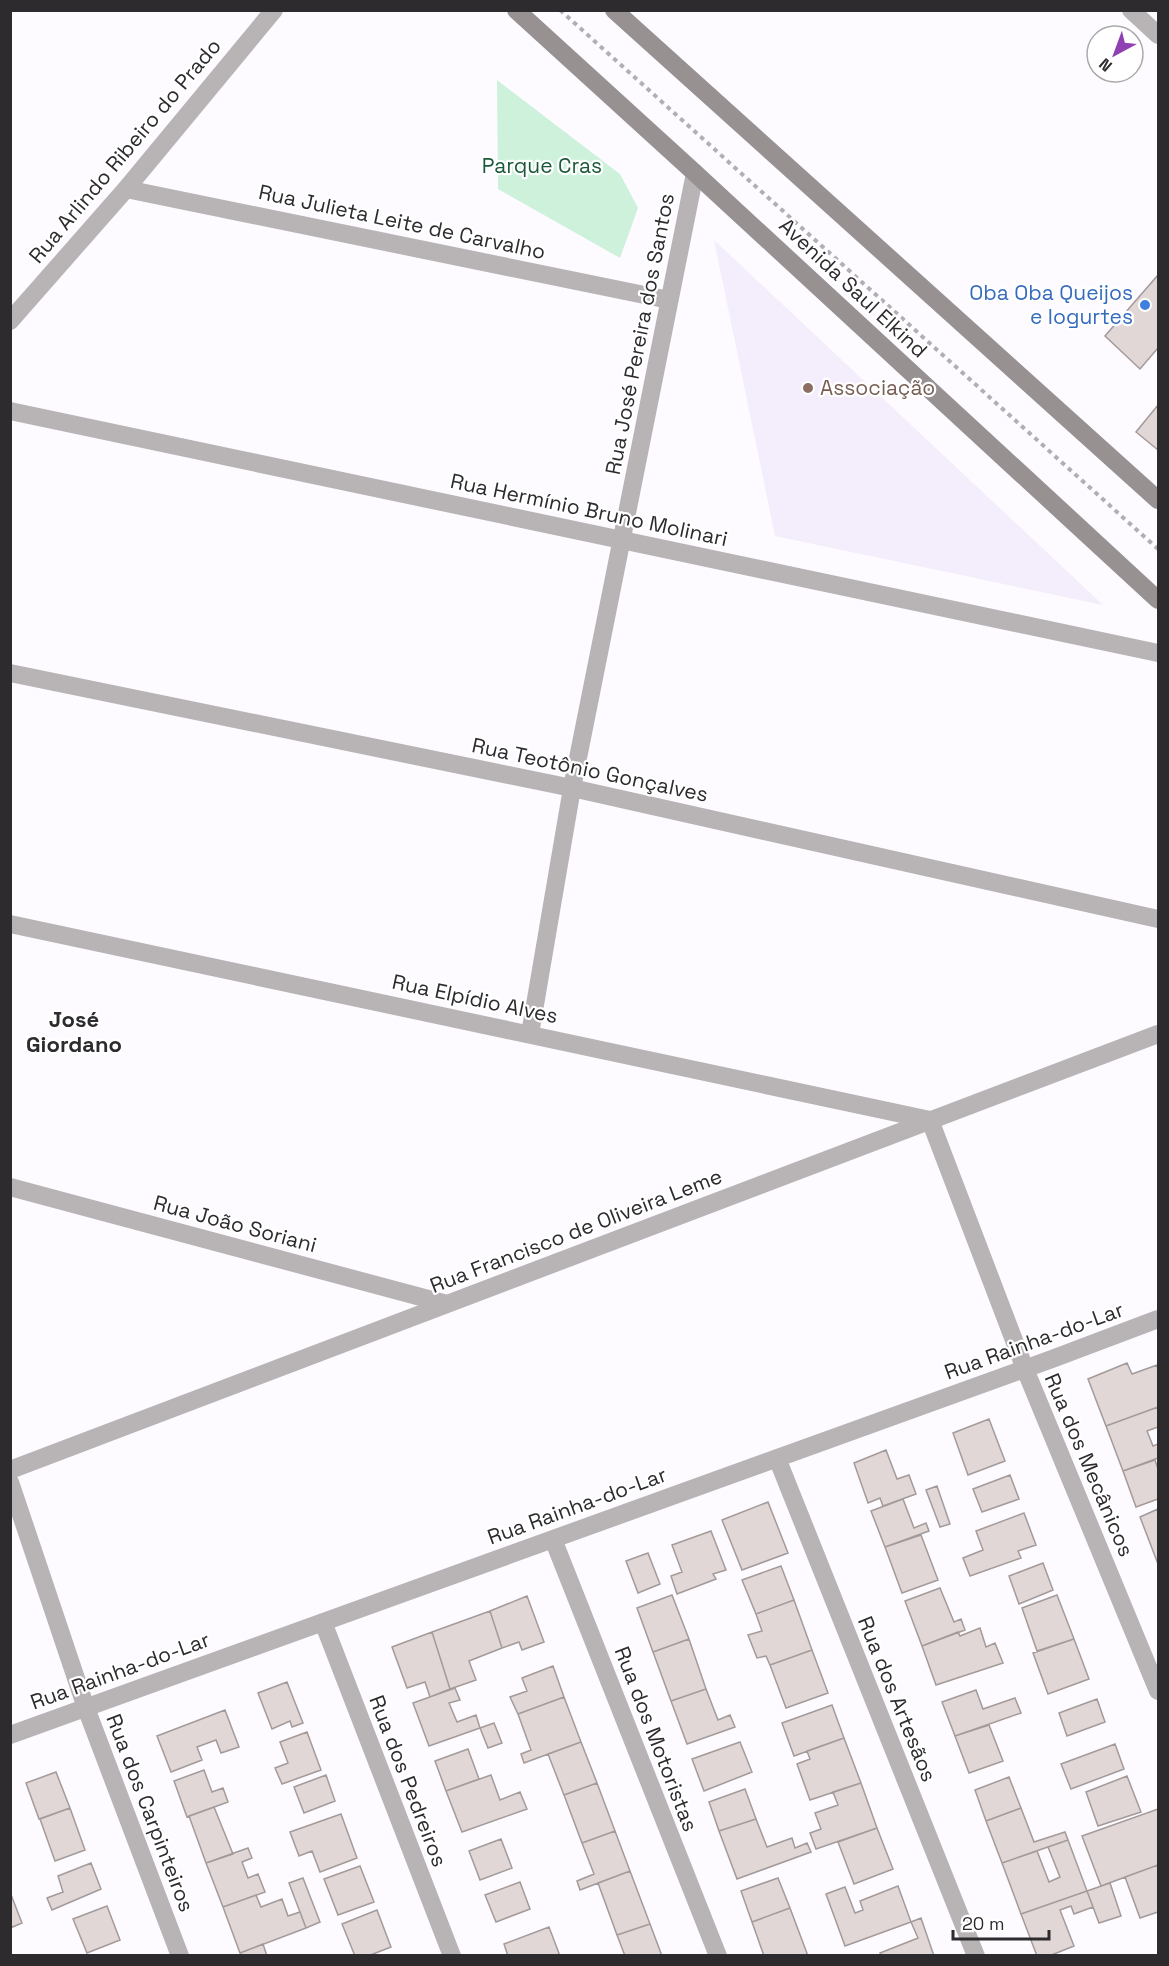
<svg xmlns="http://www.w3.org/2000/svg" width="1169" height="1966" font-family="'Space Grotesk',sans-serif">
<rect width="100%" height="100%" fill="#fdfbff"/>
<!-- built -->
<path fill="#f4edfb" d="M714 240 1103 605 775 536Z"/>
<!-- green -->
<path fill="#cdf1da" d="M497 80 620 174 638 208 620 258 498 189Z"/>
<!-- building -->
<path fill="#e0d7d6" stroke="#a39a99" stroke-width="1.5" d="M1158 275V348L1140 369 1105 336Z
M1158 405V450L1136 432Z
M1127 1363 1132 1374 1157 1365 1158 1370V1407L1106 1426 1088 1379Z
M1158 1407V1427L1147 1431 1153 1446 1158 1444V1458L1123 1471 1106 1426Z
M989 1419 1005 1461 968 1475 953 1433Z
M886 1450 897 1479 909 1475 916 1494 883 1506 880 1498 868 1503 854 1463Z
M1155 1460 1158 1469V1499L1136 1507 1123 1471Z
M1010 1475 1019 1499 982 1512 973 1489Z
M937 1486 950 1524 940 1527 926 1490Z
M903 1499 914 1528 926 1523 929 1531 885 1547 871 1511Z
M768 1502 788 1553 742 1570 722 1520Z
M1158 1509V1564L1140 1517Z
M1024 1513 1036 1545 1018 1551 1021 1558 970 1576 963 1558 983 1550 976 1531Z
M711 1531 726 1570 713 1574 716 1579 677 1594 671 1576 682 1572 672 1545Z
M921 1535 938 1580 902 1593 885 1547Z
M648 1553 660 1584 638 1593 626 1561Z
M1043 1563 1053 1590 1019 1604 1009 1576Z
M781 1566 794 1600 756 1614 742 1580Z
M940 1588 954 1622 961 1619 965 1630 922 1646 905 1601Z
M672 1595 689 1639 653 1652 637 1608Z
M1057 1595 1074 1639 1037 1651 1022 1608Z
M527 1596 544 1642 522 1650 519 1642 502 1648 490 1611Z
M794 1600 812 1650 770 1665 766 1656 757 1658 748 1635 762 1631 756 1614Z
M490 1611 502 1648 469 1661 476 1680 450 1689 432 1632Z
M980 1628 986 1647 995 1643 1003 1663 936 1685 922 1646 958 1632 960 1636Z
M432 1632 450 1689 430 1697 425 1682 407 1688 392 1647Z
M689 1639 706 1689 671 1701 653 1652Z
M1074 1639 1089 1679 1048 1694 1033 1653Z
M812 1650 828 1693 786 1708 770 1665Z
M553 1666 564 1697 518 1714 510 1697 527 1691 522 1678Z
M287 1682 303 1723 292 1727 290 1721 272 1729 258 1693Z
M455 1688 460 1700 449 1703 457 1722 476 1715 480 1728 429 1746 413 1703Z
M706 1689 718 1720 730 1715 735 1727 687 1744 671 1701Z
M976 1690 983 1709 1015 1698 1021 1713 955 1736 942 1702Z
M564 1697 581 1742 524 1763 521 1754 531 1750 518 1714Z
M1097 1699 1105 1722 1067 1736 1059 1713Z
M832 1705 844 1738 794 1756 782 1723Z
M225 1710 239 1747 221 1753 216 1740 197 1747 202 1760 171 1772 157 1736Z
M494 1723 502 1743 488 1748 480 1728Z
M989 1725 1003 1761 969 1773 955 1736Z
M307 1732 321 1770 282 1784 275 1768 288 1763 280 1742Z
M844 1738 861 1783 810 1800 797 1764 810 1759 807 1751Z
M581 1742 597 1783 564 1795 548 1754Z
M740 1742 752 1772 704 1791 692 1759Z
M1115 1744 1124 1769 1071 1789 1061 1764Z
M468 1749 479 1779 446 1791 435 1761Z
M204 1770 212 1792 223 1788 228 1802 187 1817 174 1781Z
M56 1772 70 1808 39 1819 26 1783Z
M326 1775 335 1801 304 1813 294 1787Z
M491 1775 500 1800 520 1792 527 1809 462 1832 446 1791Z
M1127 1776 1141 1812 1098 1826 1086 1792Z
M1009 1777 1021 1808 986 1821 975 1790Z
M597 1783 615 1831 582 1843 564 1795Z
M861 1783 877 1828 816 1849 810 1833 821 1829 815 1813 838 1805 833 1792Z
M745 1789 756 1819 719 1831 709 1802Z
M214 1807 233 1854 206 1863 189 1816Z
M70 1808 85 1850 55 1861 40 1819Z
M1021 1808 1034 1842 1065 1832 1068 1840 1002 1863 986 1821Z
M1158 1809V1865L1101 1886 1082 1836Z
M341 1814 357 1858 320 1872 312 1851 299 1856 290 1832Z
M756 1819 767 1847 792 1838 795 1848 807 1843 811 1852 737 1879 719 1831Z
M877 1828 893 1869 854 1884 838 1842Z
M615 1831 630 1871 580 1890 577 1881 594 1874 582 1843Z
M501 1839 512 1868 480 1880 469 1851Z
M1068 1840 1087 1891 1021 1914 1002 1863 1037 1851 1049 1882 1060 1877 1048 1847Z
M248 1848 252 1858 242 1862 248 1878 258 1874 265 1892 223 1907 206 1863Z
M91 1863 101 1889 52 1910 47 1898 63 1892 58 1876Z
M1158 1865V1912L1140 1918 1125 1877Z
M360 1866 374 1902 338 1915 324 1879Z
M630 1871 650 1924 617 1935 598 1883Z
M303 1878 320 1922 306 1928 289 1883Z
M778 1878 790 1908 752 1922 741 1891Z
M520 1882 530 1909 496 1922 485 1895Z
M1110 1883 1121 1916 1099 1923 1087 1891Z
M898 1886 911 1922 845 1946 826 1894 845 1887 855 1913 863 1910 860 1901Z
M1087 1891 1093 1907 1074 1914 1071 1906 1060 1910 1074 1946 1049 1956H1037L1021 1914Z
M10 1892 22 1923 10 1928Z
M256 1895 261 1907 282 1899 288 1916 300 1912 306 1928 240 1953 223 1907Z
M107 1906 120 1940 87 1953 73 1919Z
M790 1908 808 1956H764L752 1922Z
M377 1910 391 1947 368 1956H355L342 1924Z
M921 1918 934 1956H881L880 1953 918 1938 911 1922Z
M650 1924 662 1956H625L617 1935Z
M549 1927 560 1956H508L504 1944Z
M263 1944 267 1956H241L240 1953Z"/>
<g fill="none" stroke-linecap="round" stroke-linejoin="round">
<!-- path -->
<path stroke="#b1afb3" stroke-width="4" stroke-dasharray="4.5 4.5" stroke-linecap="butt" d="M560 10 1158 549"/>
<!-- street -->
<path stroke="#b8b4b5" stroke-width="18" d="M1131 10 1158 35
M126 189 669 300
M10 321 126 189 274 10
M10 411 1158 653
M10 673 572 788 1158 919
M10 924 930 1120 1025 1369 1158 1691
M530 1034 572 788 695 173
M10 1187 447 1304
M777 1458 976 1956
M10 1470 1158 1034
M10 1482 86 1708 180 1956
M553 1539 718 1956
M323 1622 452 1956
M10 1735 1052 1359 1158 1319"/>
<!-- secondary -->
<path stroke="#979192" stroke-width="18" d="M516 10 695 173 1158 600
M614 10 1158 500"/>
</g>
<!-- markers -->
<circle fill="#3f7fe0" stroke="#fff" stroke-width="2" cx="1145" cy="305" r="6"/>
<circle fill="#8d6e63" stroke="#fff" stroke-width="2" cx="808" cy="388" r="6"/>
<g text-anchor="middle" stroke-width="4.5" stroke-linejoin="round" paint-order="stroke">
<!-- street labels -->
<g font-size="21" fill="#2d2b2e" stroke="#fff">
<text transform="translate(125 151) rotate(-50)" y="7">Rua Arlindo Ribeiro do Prado</text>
<text transform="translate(402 222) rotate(12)" y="7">Rua Julieta Leite de Carvalho</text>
<text transform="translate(853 288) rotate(43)" y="7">Avenida Saul Elkind</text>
<text transform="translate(640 334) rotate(-79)" y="7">Rua José Pereira dos Santos</text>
<text transform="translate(589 510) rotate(12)" y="7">Rua Hermínio Bruno Molinari</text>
<text transform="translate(590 770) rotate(12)" y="7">Rua Teotônio Gonçalves</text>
<text transform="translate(475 999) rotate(12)" y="7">Rua Elpídio Alves</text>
<text transform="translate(235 1224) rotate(15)" y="7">Rua João Soriani</text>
<text transform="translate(576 1231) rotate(-21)" y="7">Rua Francisco de Oliveira Leme</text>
<text transform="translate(1034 1341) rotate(-20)" y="7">Rua Rainha-do-Lar</text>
<text transform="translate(1089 1465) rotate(67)" y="7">Rua dos Mecânicos</text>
<text transform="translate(577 1506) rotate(-20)" y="7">Rua Rainha-do-Lar</text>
<text transform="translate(120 1671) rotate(-20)" y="7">Rua Rainha-do-Lar</text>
<text transform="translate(897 1699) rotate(68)" y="7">Rua dos Artesãos</text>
<text transform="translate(656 1739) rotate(69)" y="7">Rua dos Motoristas</text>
<text transform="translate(408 1781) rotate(69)" y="7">Rua dos Pedreiros</text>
<text transform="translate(150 1813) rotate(69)" y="7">Rua dos Carpinteiros</text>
</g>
<!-- park labels -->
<g font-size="21" fill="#1a593a" stroke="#fff">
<text x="542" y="173">Parque Cras</text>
</g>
<!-- shop labels -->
<g font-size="21" fill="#366cbe" stroke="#fff" text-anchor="end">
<text x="1133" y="300">Oba Oba Queijos<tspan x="1133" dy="24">e Iogurtes</tspan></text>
</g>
<!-- education labels -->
<g font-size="21" fill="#785e54" stroke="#fff" text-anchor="start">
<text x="820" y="395">Associação</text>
</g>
<!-- neighbourhood labels -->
<g font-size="22" font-weight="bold" fill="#2d2b2e" stroke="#fff">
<text x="74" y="1027">José<tspan x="74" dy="25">Giordano</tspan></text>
</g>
</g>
<!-- border -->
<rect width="1169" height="1966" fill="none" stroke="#2d2b2e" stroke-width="24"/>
<!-- north arrow -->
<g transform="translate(1115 54) rotate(221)"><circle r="28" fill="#ffffff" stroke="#abaaab" stroke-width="1.5"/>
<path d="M0-4.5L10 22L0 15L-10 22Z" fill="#8f41b2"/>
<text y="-9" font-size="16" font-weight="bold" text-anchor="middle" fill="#2d2b2e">N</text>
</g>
<!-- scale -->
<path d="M953 1930v9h96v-9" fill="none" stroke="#2d2b2e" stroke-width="3"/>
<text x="962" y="1930" font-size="18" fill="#2d2b2e" stroke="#ffffff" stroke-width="4.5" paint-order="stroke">20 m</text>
</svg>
